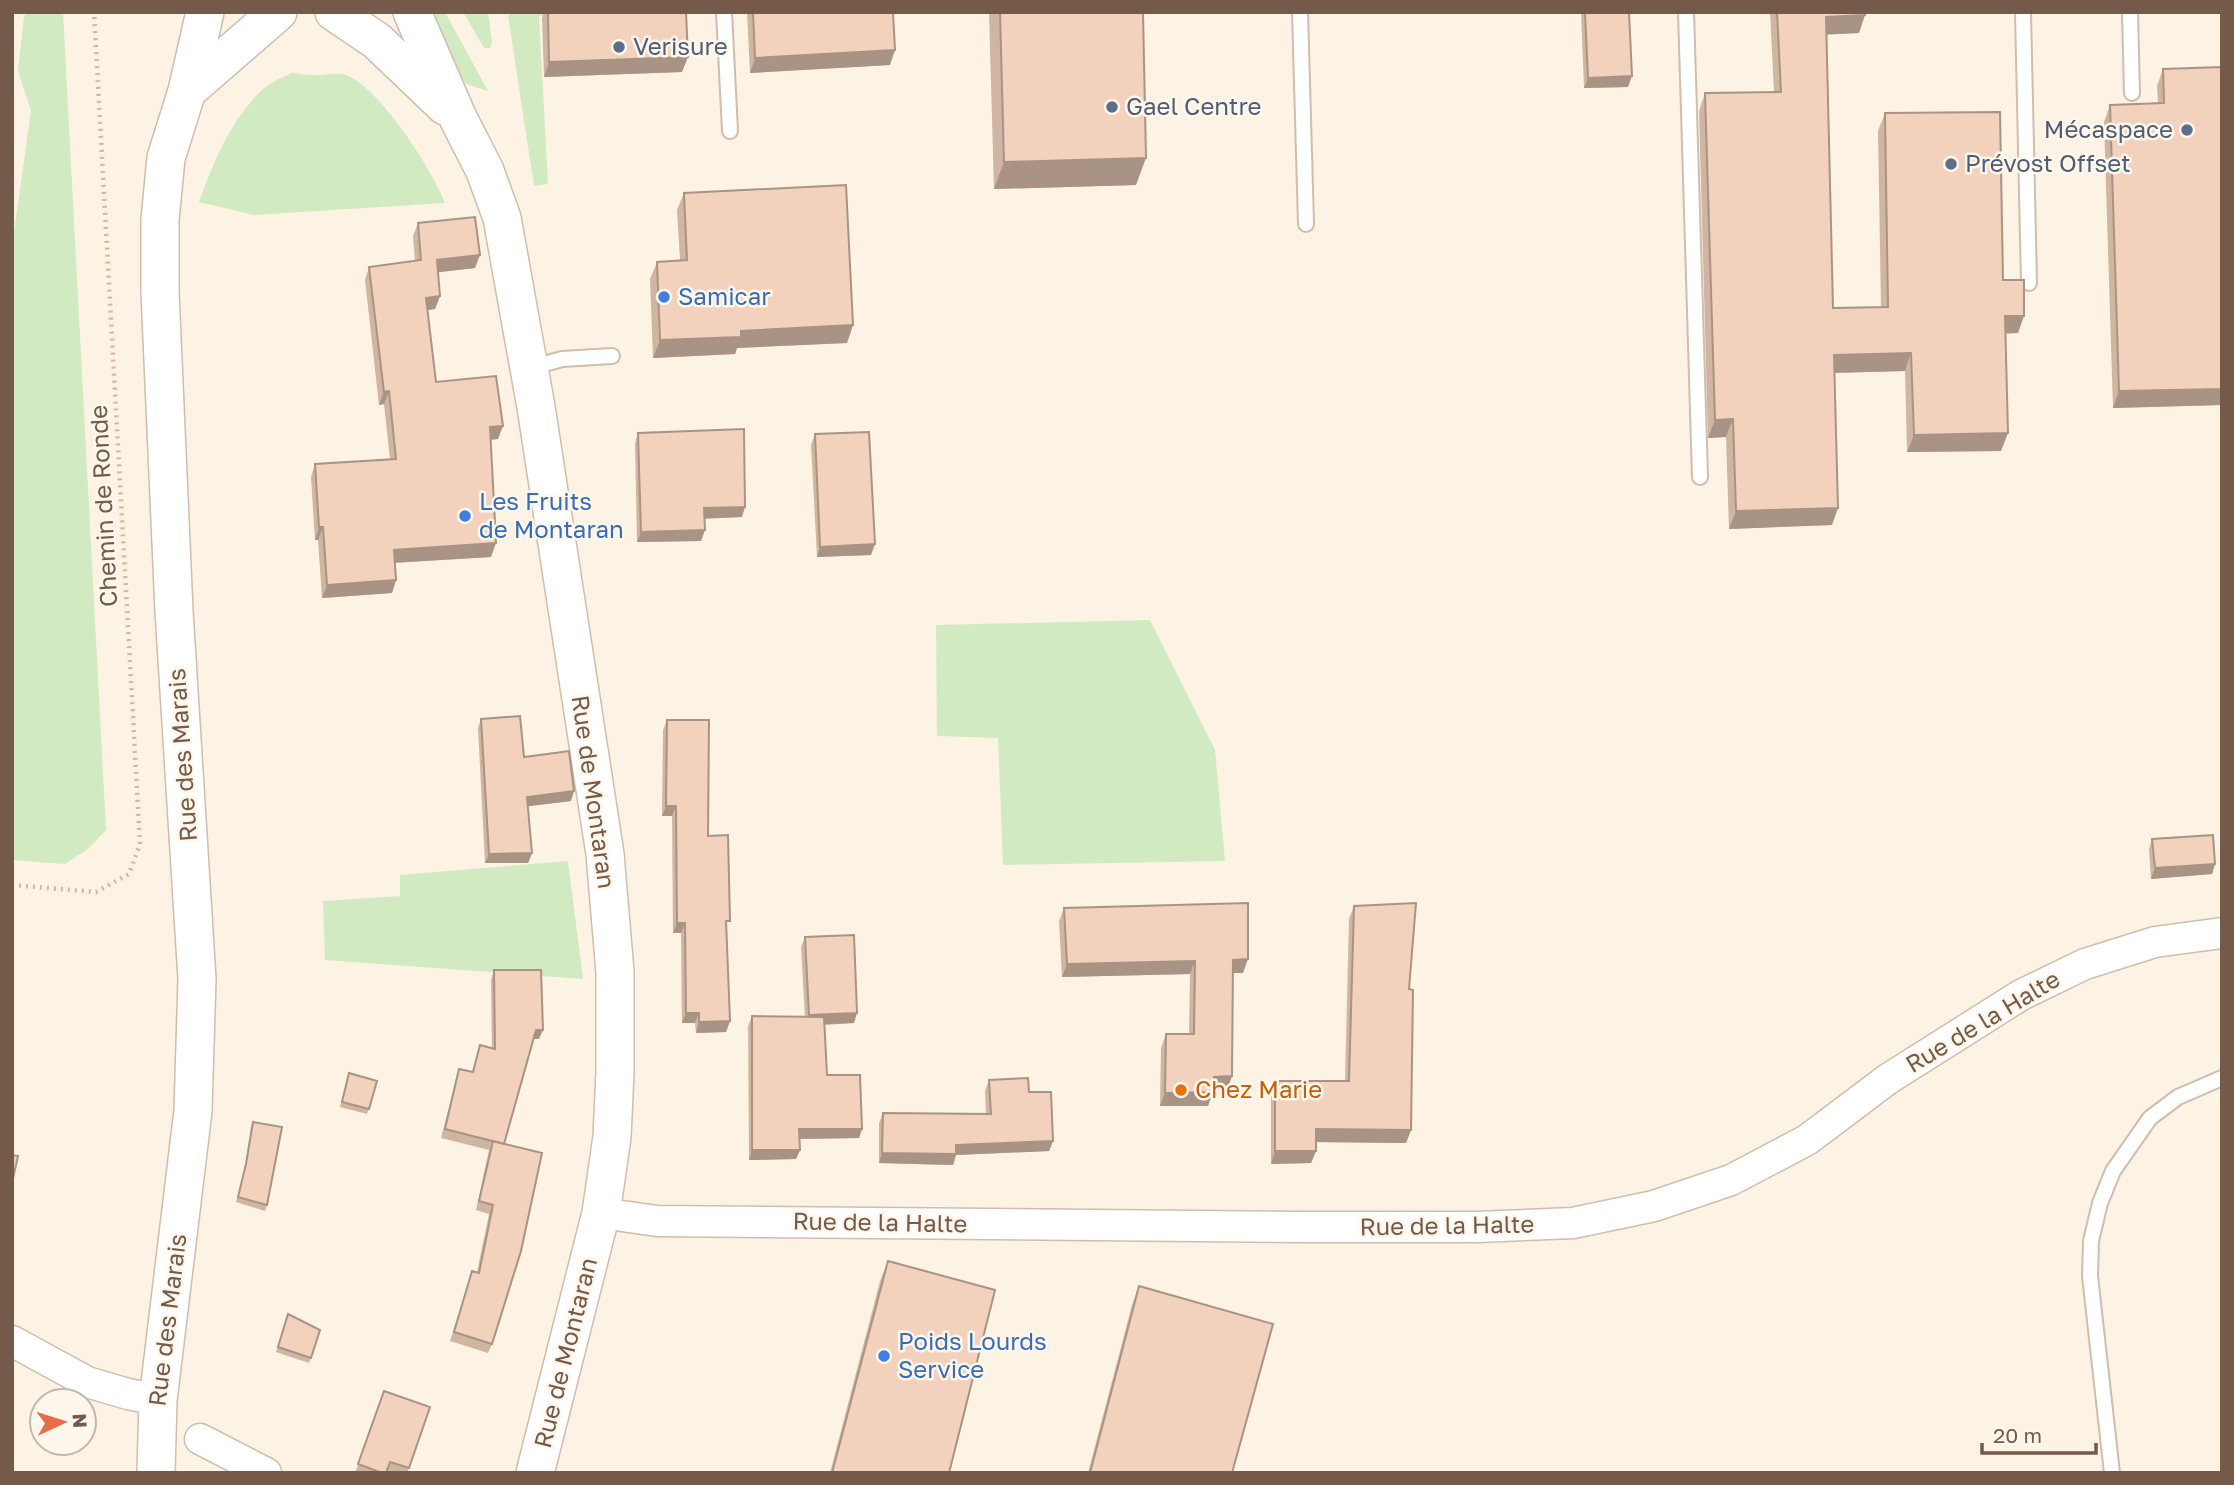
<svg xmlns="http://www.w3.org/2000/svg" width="2234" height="1485" font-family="'Golos Text',sans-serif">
<rect width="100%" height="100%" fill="#fcf3e4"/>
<!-- green -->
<path fill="#d2eac2" d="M28 12H63L106 830 88 849 65 864 12 860V246L31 111 18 71 24 16Z
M437 12H445L488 91 466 84 431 20Z
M463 12H488L492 43 490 48H484Z
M512 12H583L539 16 548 184 534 186 508 16Z
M292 73C299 74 306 75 313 75 323 76 337 72 346 75 380 88 432 169 445 203L254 215 199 202C214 161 231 119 263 89 271 82 283 77 292 73Z
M1150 620 1215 750 1225 861 1003 865 998 738 937 736 936 625Z
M568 861 583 979 325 960 323 901 400 896V875Z"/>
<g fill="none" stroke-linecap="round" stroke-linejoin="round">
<defs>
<path id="service" d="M724 12 730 131
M1300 12 1306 224
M1686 12 1700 477
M2023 12 2029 283
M2130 12 2132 93
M530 368 562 359 612 356
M2112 1473 2090 1276 2091 1241 2100 1203 2113 1171 2150 1118 2178 1097 2222 1078"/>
<path id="minor" d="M601 1213 657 1221 1306 1227H1478L1573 1223 1654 1206 1731 1180 1807 1140 1888 1079 2021 995 2085 964 2155 942 2222 933
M12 1341 87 1382 128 1394 158 1400
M200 1439 266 1473"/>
<path id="tertiary" d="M334 12 377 41 445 106
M412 12 458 118 485 171 502 218 536 407 605 854 615 972V1072L612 1137 601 1213 535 1473
M187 91 278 12
M156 1473 158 1400 193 1111 197 979 174 611 160 292V220L166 158 187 91 205 12"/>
</defs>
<!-- service casing -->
<use href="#service" stroke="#d0bdad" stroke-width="18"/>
<!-- minor casing -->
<use href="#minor" stroke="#d0bdad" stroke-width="33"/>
<!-- tertiary casing -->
<use href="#tertiary" stroke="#d0bdad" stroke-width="40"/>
<!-- path -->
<path stroke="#d7b59f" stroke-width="4.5" stroke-dasharray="2 5" stroke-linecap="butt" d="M12 885 96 892 129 874 140 844 94 12"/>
<!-- service -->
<use href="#service" stroke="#fff" stroke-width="14"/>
<!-- minor -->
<use href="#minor" stroke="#fff" stroke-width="30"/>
<!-- tertiary -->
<use href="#tertiary" stroke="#fff" stroke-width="37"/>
</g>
<!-- wall -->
<path fill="#d0b5a2" d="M544 12H686L682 72 544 77 542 18Z
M747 12H893L890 65 750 73Z
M989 12H1143L1136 185 994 189Z
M1581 12H1629L1628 87 1584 88Z
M1770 12H1865L1859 33 1827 34 1833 308 1881 307 1878 131 1885 113 2003 280 2018 333H2005L2001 451 1907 452 1905 371 1834 373 1832 525 1729 529 1726 437 1708 438 1699 111 1705 93 1774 92Z
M2222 67V405L2113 408 2104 122 2110 105 2158 103 2157 86 2163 69Z
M684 193 853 325 847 343 737 348 735 354 653 358 650 279 657 262 680 260 677 210Z
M418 223 475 268 438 272 440 296 435 309 427 310 436 382 498 439 491 440V557L395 563 396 580 392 593 322 598 318 540H315L311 477 315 464 390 459 384 404 379 405 365 280 369 267 415 261 413 236Z
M638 433 742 517 704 518 701 541 637 542 635 443Z
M815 434 871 555 817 557 811 445Z
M481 719 571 801 527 806 532 853 528 863H485L478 728Z
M667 720 708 836 727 930 730 1021 726 1032 696 1033 695 1023H682L681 933H673L672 816H662L663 730Z
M2152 839 2215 864 2212 874 2151 879 2149 849Z
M1354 906 1409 989 1411 1130 1406 1143 1316 1142V1151L1311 1163 1271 1164V1094L1275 1081H1345L1349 919Z
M1064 908 1243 973H1233L1232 1076 1227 1090H1213L1208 1106H1160L1161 1048 1166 1034H1189L1190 974 1062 977 1059 921Z
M805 937 854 1023 825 1025 827 1075 862 1129 859 1138 799 1139 800 1150 796 1159 749 1160 748 1026 752 1016 805 1017 801 947Z
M494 970 539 1039H533L504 1144 492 1344 488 1353 450 1341 472 1271 477 1272 489 1214 476 1210 489 1150 441 1138 456 1079 459 1069 472 1072 480 1045 492 1048 491 980Z
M347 1079 377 1081 367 1114 340 1107Z
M989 1080 1029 1092 1053 1141 1049 1151 956 1155 953 1165 879 1163V1123L883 1113 986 1114 985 1091Z
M253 1122 267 1205 265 1211 236 1202 245 1169 251 1127Z
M888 1261 949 1473H830L880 1281Z
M1139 1286 1232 1473H1088L1132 1305Z
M288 1314 320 1330 309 1363 276 1352Z
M384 1391 430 1407 407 1473H355Z"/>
<!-- shaded-wall -->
<path fill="#a99384" d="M1865 15 1859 33 1820 35 1826 17Z
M895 50 890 65 750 73 755 58Z
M688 57 682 72 544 77 549 62Z
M1632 76 1628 87 1584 88 1588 78Z
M1146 158 1136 185 994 189 1004 162Z
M480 255 475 268 432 273 437 260Z
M440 296 435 309 421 311 426 298Z
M2005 316H2024L2018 333 1998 334Z
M853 325 847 343 737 348 735 354 653 358 660 340 741 331Z
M1911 353 1905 371 1827 373 1834 355Z
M2222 389V405L2113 408 2119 391Z
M389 391 384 404 379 405 384 392Z
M1733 419 1726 437 1708 438 1715 420Z
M503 426 498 439 485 440 490 427Z
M2008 433 2001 451 1907 452 1914 435Z
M745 507 742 517 700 519 704 508Z
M1838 508 1832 525 1729 529 1736 511Z
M319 527H323L318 540H315Z
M705 530 701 541 637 542 641 532Z
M496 543 491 557 389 563 394 550Z
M875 544 871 555 817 557 820 547Z
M396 580 392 593 322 598 327 585Z
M574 791 571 801 523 807 527 797Z
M666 806H676L672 816H662Z
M532 853 528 863H485L489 854Z
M2215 864 2212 874 2151 879 2155 868Z
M677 923H685L681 933H673Z
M1248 959 1243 973H1228L1233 960Z
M1195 961 1190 974 1062 977 1067 964Z
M686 1013H699L695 1023H682Z
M857 1013 854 1023 806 1025 809 1015Z
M730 1021 726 1032 696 1033 699 1022Z
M536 1030H543L539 1039H532Z
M1232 1076 1227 1090H1209L1214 1077Z
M1213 1092 1208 1106H1160L1165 1093Z
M799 1129H862L859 1138 796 1139Z
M1316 1129 1411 1130 1406 1143 1311 1142Z
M1053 1141 1049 1151 956 1155 953 1165 879 1163 882 1153 956 1145Z
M752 1150H800L796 1159 749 1160Z
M1275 1151H1316L1311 1163 1271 1164Z"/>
<!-- building -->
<path fill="#f2d2bc" stroke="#a99384" stroke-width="2" d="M548 12H686L688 57 549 62Z
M753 12H893L895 50 755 58Z
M1000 12H1143L1146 158 1004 162Z
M1585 12H1629L1632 76 1588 78Z
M1777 12H1865V15L1826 17 1833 308 1888 307 1885 113 2000 112 2003 280H2024V316H2005L2008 433 1914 435 1911 353 1834 355 1838 508 1736 511 1733 419 1715 420 1705 93 1781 92Z
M2222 67V389L2119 391 2110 105 2164 103 2163 69Z
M846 185 853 325 741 331V337L660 340 657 262 687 260 684 193Z
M475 217 480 255 437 260 440 296 426 298 436 382 496 376 503 426 490 427 496 543 394 550 396 580 327 585 323 527H319L315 464 396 459 389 391 384 392 369 267 421 260 418 223Z
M744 429 745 507 704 508 705 530 641 532 638 433Z
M869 432 875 544 820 547 815 434Z
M520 716 524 757 569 751 574 791 527 797 532 853 489 854 481 719Z
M667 720H709L708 836 728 835 730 921H726L730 1021 699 1022V1013H686L685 923H677L676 806H666Z
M2213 835 2215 864 2155 868 2152 839Z
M1248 903V959L1233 960 1232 1076 1214 1077 1213 1092 1165 1093 1166 1034H1194L1195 961 1067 964 1064 908Z
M1416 903 1409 989 1413 990 1411 1130 1316 1129V1151H1275V1081H1349L1354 906Z
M854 935 857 1013 809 1015 805 937Z
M494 970H541L543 1030H536L504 1144 445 1129 459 1069 473 1072 480 1045 495 1049Z
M752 1016 824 1017 827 1075H860L862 1129H799L800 1150H752Z
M349 1073 377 1081 369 1109 342 1102Z
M1028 1078 1029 1092H1051L1053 1141 956 1145V1154L882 1153 883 1113 991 1114 989 1080Z
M253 1122 282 1127 267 1205 238 1197 246 1164Z
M493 1141 542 1153 521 1251 492 1344 454 1332 472 1271 479 1273 493 1205 479 1201Z
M12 1155 18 1156 12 1183Z
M888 1261 995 1290 949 1473H832Z
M1139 1286 1273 1324 1232 1473H1090Z
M288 1314 320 1330 311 1358 278 1347Z
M384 1391 430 1407 409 1468 390 1462 386 1473H382L358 1464Z"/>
<!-- markers -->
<g fill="#5c6f8a" stroke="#fff7eb" stroke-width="2.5">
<circle cx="619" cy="47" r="7"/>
<circle cx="1112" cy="107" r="7"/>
<circle cx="2187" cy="130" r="7"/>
<circle cx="1951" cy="164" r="7"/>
</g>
<g fill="#3f7fe0" stroke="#fff7eb" stroke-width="2.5">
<circle cx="664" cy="297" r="7"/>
<circle cx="465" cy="516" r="7"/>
<circle cx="884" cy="1356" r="7"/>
</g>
<circle fill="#e8710a" stroke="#fff7eb" stroke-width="2.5" cx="1181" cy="1090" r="7"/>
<g text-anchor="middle" stroke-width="5" stroke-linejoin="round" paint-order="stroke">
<!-- service labels -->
<g font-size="24" fill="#4e5e75" stroke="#fff7eb" text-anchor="start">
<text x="633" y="55">Verisure</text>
<text x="1126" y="115">Gael Centre</text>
<text x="2173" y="138" text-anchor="end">Mécaspace</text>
<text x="1965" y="172">Prévost Offset</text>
</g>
<!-- shop labels -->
<g font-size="24" fill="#366cbe" stroke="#fff7eb" text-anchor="start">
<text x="678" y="305">Samicar</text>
<text x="479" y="510">Les Fruits<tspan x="479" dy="28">de Montaran</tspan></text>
<text x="898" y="1350">Poids Lourds<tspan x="898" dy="28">Service</tspan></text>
</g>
<!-- street labels -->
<g font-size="24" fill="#755949" stroke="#fff7eb">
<text transform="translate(104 506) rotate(-93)" y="8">Chemin de Ronde</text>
<text transform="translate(183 755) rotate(-94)" y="8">Rue des Marais</text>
<text transform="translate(593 792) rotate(82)" y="8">Rue de Montaran</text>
<text transform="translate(1983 1022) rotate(-31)" y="8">Rue de la Halte</text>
<text transform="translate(880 1223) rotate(1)" y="8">Rue de la Halte</text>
<text transform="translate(1447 1226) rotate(-1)" y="8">Rue de la Halte</text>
<text transform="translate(168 1320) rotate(-83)" y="8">Rue des Marais</text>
<text transform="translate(566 1353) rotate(-76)" y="8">Rue de Montaran</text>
</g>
<!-- food labels -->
<g font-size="24" fill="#c56008" stroke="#fff7eb" text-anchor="start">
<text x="1195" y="1098">Chez Marie</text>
</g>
</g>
<!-- border -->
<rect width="2234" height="1485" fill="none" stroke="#755949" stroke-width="28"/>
<!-- north arrow -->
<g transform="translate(63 1422) rotate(86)"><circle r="33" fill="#fff7eb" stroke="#c8b8aa" stroke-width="2"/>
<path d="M0-5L12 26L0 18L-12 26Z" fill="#e76d48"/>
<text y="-10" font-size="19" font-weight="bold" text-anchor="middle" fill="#755949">N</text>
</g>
<!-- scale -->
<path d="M1982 1443v10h114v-10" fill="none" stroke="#755949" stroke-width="3.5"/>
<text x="1993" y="1443" font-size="21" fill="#755949" stroke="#fff7eb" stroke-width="5" paint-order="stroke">20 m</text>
</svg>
